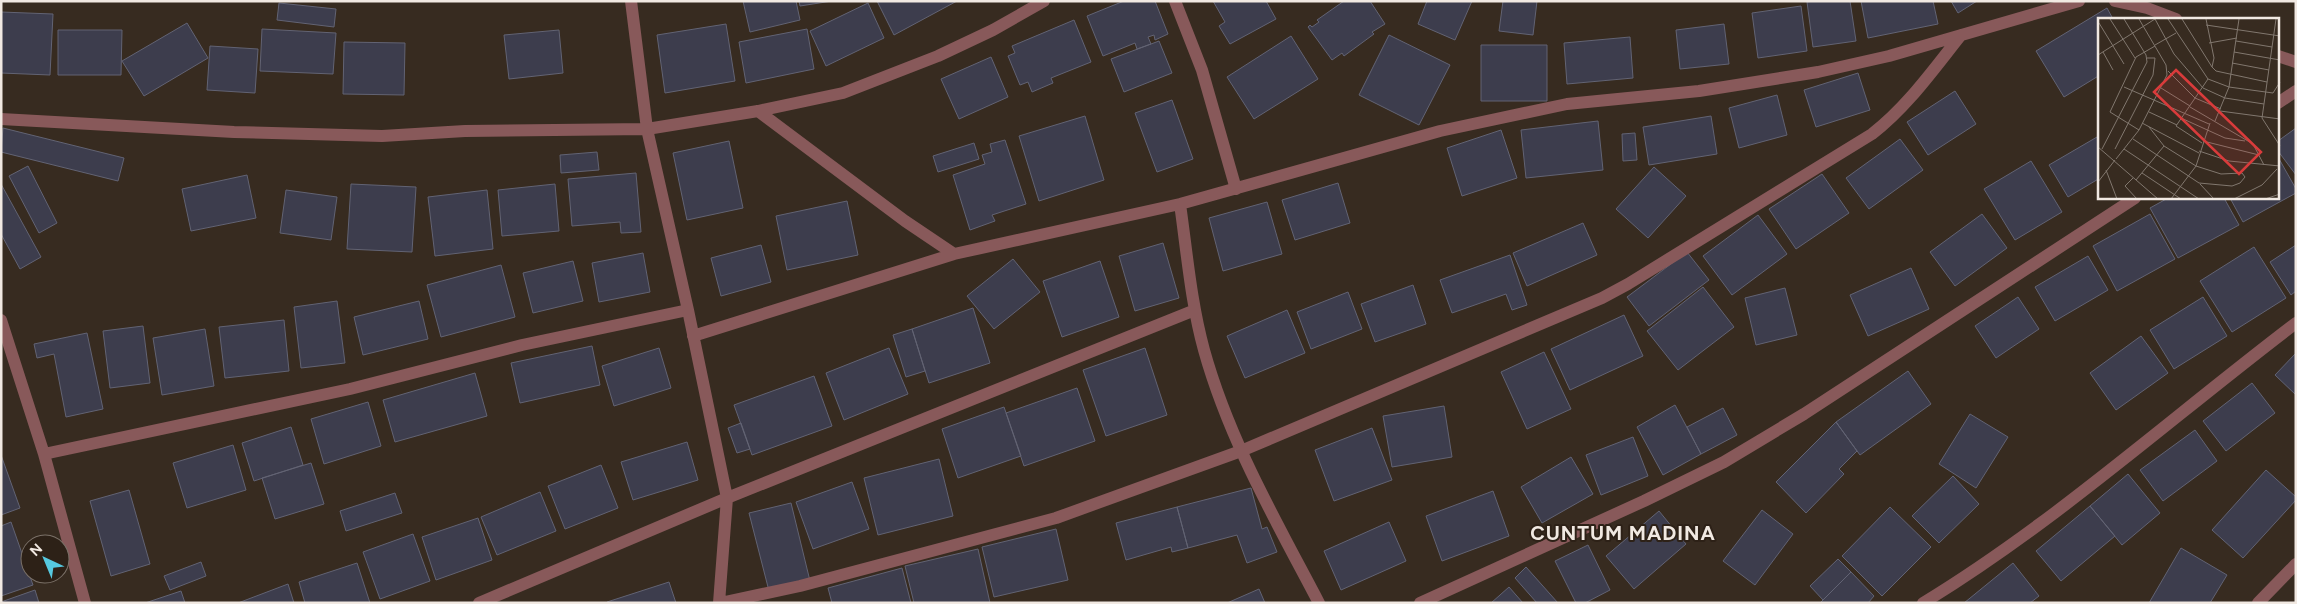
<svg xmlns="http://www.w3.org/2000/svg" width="2297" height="604" font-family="Figtree,sans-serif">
<rect width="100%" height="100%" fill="#372b20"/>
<!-- building -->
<path fill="#3d3d4d" stroke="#626373" d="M743 1H796L800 20 750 32Z
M799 1H832L800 6Z
M877 1H957L894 35Z
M1124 1H1155L1168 34 1155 40 1154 35 1148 37 1151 44 1137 49 1135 43 1103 56 1087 16Z
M1213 1H1266L1276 19 1230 44 1219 26 1225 22Z
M1344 1H1370L1385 24 1372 32 1374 34 1344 56 1342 53 1332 60 1308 27 1310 25 1312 27 1319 22 1317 20Z
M1427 1H1472L1455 40 1418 24Z
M1503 1H1537L1533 35 1499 31Z
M1814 1H1850L1856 41 1813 47 1807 2Z
M1861 1H1933L1938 24 1868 38Z
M1951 1H1977L1958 13Z
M279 3 336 9 334 27 277 20Z
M868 3 884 38 826 66 810 31Z
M1801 6 1807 51 1758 58 1752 13Z
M2107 8 2113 19H2100V75L2064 97 2036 51Z
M1 12 53 14 50 75 1 73Z
M1074 20 1091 62 1051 78 1053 83 1032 92 1028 82 1020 85 1008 56 1015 53 1012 46Z
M187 23 208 58 144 96 122 61Z
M726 24 735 81 665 93 657 35Z
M1724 24 1729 64 1680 69 1676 30Z
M262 29 336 33 333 74 260 71Z
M807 29 814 69 746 83 739 42Z
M58 30H122L121 75H58Z
M559 30 563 73 509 79 504 35Z
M1389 35 1450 65 1419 125 1359 95Z
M1291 36 1318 79 1254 119 1227 77Z
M1630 37 1633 78 1567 84 1564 43Z
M1159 41 1172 73 1124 92 1111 59Z
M344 42 405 43 404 95 343 94Z
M1481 45H1547V101H1481Z
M210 46 258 49 255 93 207 90Z
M991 57 1008 97 959 119 941 79Z
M1858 73 1870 110 1816 127 1804 90Z
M1955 91 1976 124 1928 155 1907 122Z
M1777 95 1787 135 1739 148 1729 108Z
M1172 100 1193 159 1157 172 1135 113Z
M1085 116 1104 180 1039 201 1019 136Z
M1711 116 1717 154 1649 165 1643 127Z
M1598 121 1603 170 1526 178 1521 130Z
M3 128 124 158 118 181 1 152Z
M2296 128V175L2278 151V141Z
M1501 130 1517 178 1462 196 1447 148Z
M1635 133 1637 160 1623 161 1622 134Z
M2097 137 2100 142V178L2068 197 2049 165Z
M1900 139 1923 170 1869 209 1846 178Z
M1005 140 1026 204 992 215 995 221 970 230 953 175 985 164 982 155 992 152 990 144Z
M729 141 743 208 687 220 673 153Z
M974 143 979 159 938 172 933 156Z
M597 152 599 170 561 173 560 155Z
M2278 157 2296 189V193L2243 222 2230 198H2278Z
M2031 161 2062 212 2015 240 1984 189Z
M28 166 57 223 39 233 9 176Z
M1654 167 1686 196 1648 238 1616 209Z
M636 173 641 232 621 233 620 222 572 226 568 179Z
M1822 174 1849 213 1796 249 1769 209Z
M247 175 256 218 191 231 182 189Z
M1338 183 1350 223 1295 240 1282 200Z
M1 184 41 257 20 269 1 234Z
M351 184 416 187 412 252 347 249Z
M555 184 559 231 502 236 498 190Z
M286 190 337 197 331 240 280 233Z
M487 190 493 249 435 256 428 197Z
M2168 198H2224L2239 225 2178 258 2150 208Z
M847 201 858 255 787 270 776 216Z
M1267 202 1282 254 1223 271 1209 218Z
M1982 214 2007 248 1955 286 1930 252Z
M2150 214 2175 259 2117 291 2093 246Z
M1758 215 1787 254 1732 295 1703 256Z
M1583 223 1597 255 1527 286 1513 253Z
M1163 243 1179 298 1135 311 1119 256Z
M761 245 771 282 721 296 711 258Z
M2296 245V291L2291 295 2270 262Z
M2254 247 2286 298 2232 332 2200 281Z
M1687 252 1709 280 1649 326 1627 297Z
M643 253 650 292 599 302 592 263Z
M1510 255 1527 305 1512 310 1506 294 1452 313 1440 280Z
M2088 256 2108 290 2055 321 2035 287Z
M1013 259 1040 292 994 329 967 296Z
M573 261 583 301 533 313 523 273Z
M1100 261 1119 317 1062 337 1043 281Z
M501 265 515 317 441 337 427 285Z
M1911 268 1929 309 1868 336 1850 295Z
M1413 285 1426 324 1375 342 1361 304Z
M1703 287 1734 327 1678 370 1647 331Z
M1785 288 1797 335 1756 345 1745 298Z
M1348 292 1362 329 1311 349 1297 312Z
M2018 297 2039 329 1996 358 1975 326Z
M2203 297 2227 336 2174 369 2150 330Z
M337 301 345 363 301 368 294 307Z
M419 301 428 339 363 355 354 317Z
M973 308 990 363 929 383 912 329Z
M1287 310 1305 353 1245 378 1227 336Z
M1624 315 1643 356 1570 390 1551 349Z
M284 320 289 371 225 378 219 327Z
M143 326 150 383 110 388 103 331Z
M205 329 214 386 162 395 153 338Z
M912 329 925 371 906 377 893 335Z
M87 333 103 409 66 417 54 354 37 358 34 344Z
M2141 336 2168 373 2116 410 2090 373Z
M592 346 600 385 520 403 511 363Z
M659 348 671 388 614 406 602 366Z
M889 348 908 394 844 420 826 373Z
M1145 348 1167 415 1106 436 1083 370Z
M1544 352 1571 409 1527 429 1501 372Z
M2296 353V395L2275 375Z
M1908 371 1931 404 1860 455 1836 422Z
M475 373 487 416 395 442 383 400Z
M814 376 832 426 752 455 734 405Z
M2252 383 2275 413 2226 451 2203 421Z
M1077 388 1095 441 1024 466 1006 413Z
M368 402 381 446 324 464 311 419Z
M1675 405 1701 454 1663 475 1637 427Z
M1444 406 1452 457 1392 467 1383 416Z
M1004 407 1021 456 958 478 942 429Z
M1723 408 1737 435 1701 454 1687 427Z
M1970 414 2008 437 1976 488 1939 464Z
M1836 422 1857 451 1839 469 1844 474 1806 513 1776 482Z
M741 423 750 449 737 453 728 428Z
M291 427 303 465 254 481 242 443Z
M1372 428 1392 480 1334 501 1315 450Z
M2195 430 2217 461 2163 501 2140 470Z
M1633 437 1648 476 1601 495 1586 455Z
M687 442 698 480 633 500 621 462Z
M233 445 246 490 187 508 173 463Z
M1 455 20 508 1 515Z
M1571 457 1593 494 1542 523 1521 487Z
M939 459 953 516 878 535 864 478Z
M311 463 324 504 275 519 262 478Z
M601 465 618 508 565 529 548 486Z
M2266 470 2296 497V500L2243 558 2212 530Z
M2128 474 2160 513 2122 545 2090 506Z
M1953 476 1979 504 1939 543 1912 516Z
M852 482 869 529 813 549 796 502Z
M1251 488 1262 529 1267 527 1277 552 1247 563 1237 535 1188 548 1177 507Z
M129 490 150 564 111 576 90 501Z
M1493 491 1509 536 1442 561 1426 516Z
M540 492 556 531 497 555 481 517Z
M395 493 402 513 346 531 340 511Z
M791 503 810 581 769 591 749 513Z
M2090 506 2115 536 2061 581 2036 551Z
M1177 507 1188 548 1172 552 1171 547 1126 560 1116 523Z
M1890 507 1931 547 1882 596 1842 556Z
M1762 510 1793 534 1755 585 1723 561Z
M1659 511 1686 544 1634 589 1606 556Z
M478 518 492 560 436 580 422 537Z
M11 522 33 585 1 596V526Z
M1389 522 1406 561 1341 590 1324 551Z
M1056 529 1068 580 994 597 982 547Z
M413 534 430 581 380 599 363 552Z
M1588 545 1610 590 1585 603H1576L1555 561Z
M2181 548 2227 575 2210 603H2149Z
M978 549 990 603H914L905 566Z
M1838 559 1851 572 1823 600 1810 586Z
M201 562 206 576 170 590 164 576Z
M357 563 370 603H305L299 582Z
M2013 563 2039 596 2030 603H1964Z
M1526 567 1558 603H1537L1515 578Z
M902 568 911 603H832L828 588Z
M1851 572 1874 596 1868 603H1820Z
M669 582 676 603H607V602Z
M288 584 294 603H238Z
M1509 587 1523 603H1491Z
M1259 589 1265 603H1227Z
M35 590 39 603H1V602Z
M181 591 185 603H145Z"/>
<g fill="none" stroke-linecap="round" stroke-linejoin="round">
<!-- minor -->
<path stroke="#88595a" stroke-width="12" d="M631 1 647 129 688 310 727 498 719 603
M1175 1 1202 70 1236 189
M2115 1 2147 8 2176 19
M2278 56 2296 62
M2278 103 2296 91
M758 111 905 221 954 254
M1 119 234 132 382 136 465 131 647 129 758 111 843 93 938 56 993 30 1044 1
M1180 204C1187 253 1191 303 1204 350 1229 440 1276 521 1319 603
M1 320 44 454 85 603
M693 336 954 254 1180 204 1440 131 1567 104 1699 91 1818 72 1889 56 2079 1
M44 454 350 389 522 345 688 310
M479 603 727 498 1195 310
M720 603 800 586 1056 518 1241 451 1602 298 1628 284 1872 134C1907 107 1933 70 1961 35
M1420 603 1644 501 1724 462 1804 414 2135 198
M1923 603C2056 522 2172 417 2296 323
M2258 603 2296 564"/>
</g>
<g text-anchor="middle" stroke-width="4" stroke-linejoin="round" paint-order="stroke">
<!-- district labels -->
<g font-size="20" font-weight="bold" letter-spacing="1" fill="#f1e9e2" stroke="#2d2117">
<text x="1623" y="540">CUNTUM MADINA</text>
</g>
</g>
<!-- overview -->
<g transform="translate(2098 18)">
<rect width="181" height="181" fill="#372b20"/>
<path fill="none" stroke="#81776e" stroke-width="1" d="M12 1 37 40M57 1 76 36 105 70 127 80 166 86M70 1 110 61 131 69 175 75 182 64M84 1 114 49M108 1 116 40 114 49 118 53 169 64M178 1 164 100 182 128M1 5 26 46M108 7 182 18M138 23 174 29M111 25 139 20M57 27 78 15M5 34 15 52M136 34 182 42M0 37 57 1M134 45 171 52M70 53 97 80 123 91M26 69 111 106M63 70 92 88M92 89 155 126 166 147M122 93 182 101M51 94 79 107M83 100 127 120 147 123M117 103 131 69 141 1M44 105 101 135M41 112 12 94 38 39 57 28M35 121 101 165 134 168 142 165 147 159 144 155 123 156 98 148 66 128 51 109M105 123 161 137M104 125 78 108 110 61M0 129 60 181M4 131 49 44 48 37 26 1M17 131 55 57 57 40H49M26 131 101 181M101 133 131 143 182 148M18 141 41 112 69 57 68 47 41 1M8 152 19 181M44 155 83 181M35 160 27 168 39 181M38 162 66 128M0 164 17 142M102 166 116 181M73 181 98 148 112 105M136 181 164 167 179 151M167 181 182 176"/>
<path fill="#d93b3b" fill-opacity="0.15" stroke="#d93b3b" stroke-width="2.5" d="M78 52 163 134 141 156 56 74Z"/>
<rect width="181" height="181" fill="none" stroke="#f1e9e2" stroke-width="2.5"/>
</g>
<!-- border -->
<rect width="2297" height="604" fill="none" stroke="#f1e9e2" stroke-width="5"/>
<!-- north arrow -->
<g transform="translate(45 559) rotate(316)"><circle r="24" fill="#2d2117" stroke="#7b7168"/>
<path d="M0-4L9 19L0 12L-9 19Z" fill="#56c9e0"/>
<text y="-8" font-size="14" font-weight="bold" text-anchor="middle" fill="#f1e9e2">N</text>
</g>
</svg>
